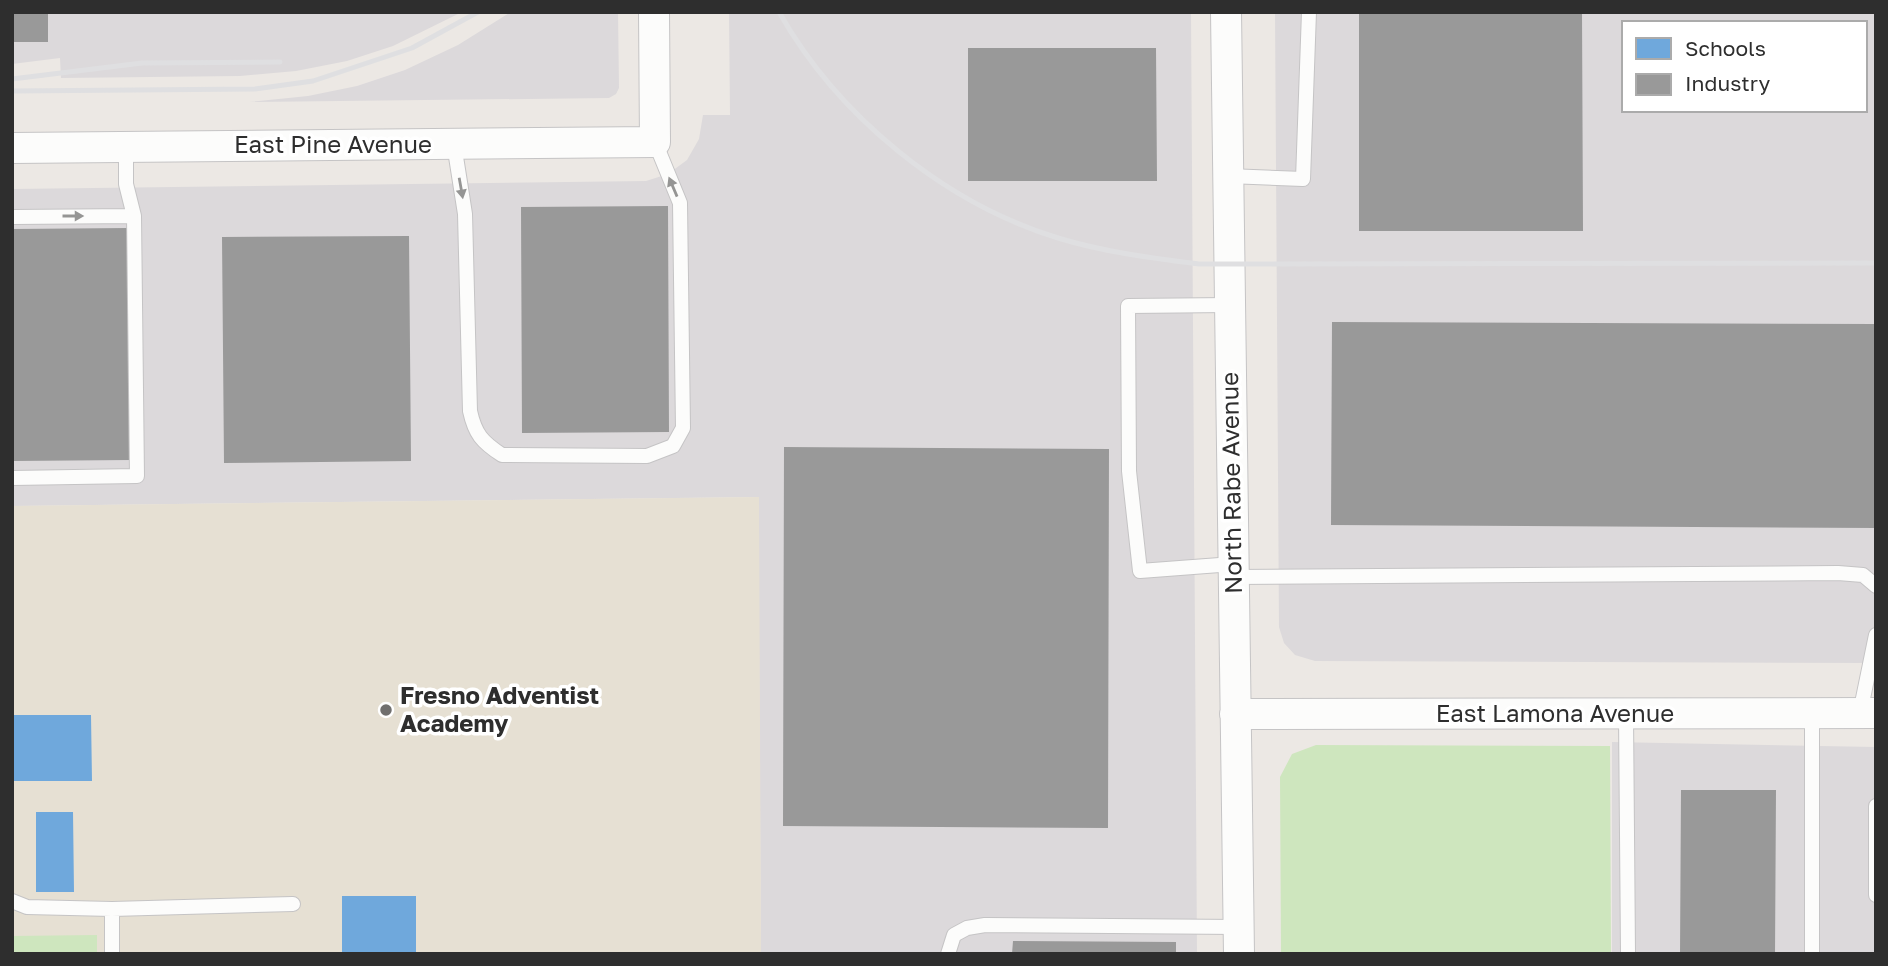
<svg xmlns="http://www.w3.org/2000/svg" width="1888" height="966" font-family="'Golos Text',sans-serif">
<rect width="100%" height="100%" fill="#ece8e4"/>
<!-- industrial -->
<path fill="#dcd9db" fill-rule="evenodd" d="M12 12H462L393 46 347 61 296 71 240 76 61 78 60 58 12 64Z
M511 12H618L619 88 616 94 609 98 250 102 308 96 357 86 405 70 458 45Z
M729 12H1191L1197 954H761L758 497 12 506V189L646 181 668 174 687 160 699 139 703 115H730Z
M1275 12H1876V663L1315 661 1295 655 1284 643 1279 627ZM1624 23H1865V110H1624Z
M1612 742 1876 747V954H1612Z"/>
<!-- education -->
<path fill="#e6e0d3" d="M759 497 761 954H12V506Z"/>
<!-- green -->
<path fill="#cee6be" d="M1316 745 1610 746 1611 954H1281L1280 777 1292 754Z
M97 935V954H12V936Z"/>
<!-- schools -->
<path fill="#6fa8dc" d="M12 715H91L92 781H12Z
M36 812H73L74 892H36Z
M342 896H416V954H342Z"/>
<!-- industry -->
<path fill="#999" d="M12 12H48V42H12Z
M1359 12H1582L1583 231H1359Z
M968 48H1156L1157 181H968Z
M668 206 669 432 522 433 521 207Z
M129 228 131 460 12 461V229Z
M409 236 411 461 224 463 222 237Z
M1332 322 1876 324V528L1331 525Z
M784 447 1109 449 1108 828 783 826Z
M1681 790H1776L1775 954H1680Z
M1013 941 1176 942V954H1012Z"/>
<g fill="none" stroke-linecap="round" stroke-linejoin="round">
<defs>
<path id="lane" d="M454 144 465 214 470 411C475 434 482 442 502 455L647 456 673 446 683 428 680 203 655 142
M1228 176 1303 179 1309 12
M12 217 134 216
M1229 305 1128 306 1129 471 1140 571 1233 564
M12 478 137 476 134 216 126 184V147
M1233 577 1838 573 1863 575 1876 586
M1860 713 1876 635
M1626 714 1628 954
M1876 806V895
M12 901 27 907 112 909V954
M112 909 293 904
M948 954 954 935 967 928 985 925 1239 927
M1812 954V713"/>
<path id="street" d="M1226 12 1239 954
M12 148 655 142 654 12
M1235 714 1876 713"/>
</defs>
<!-- lane casing -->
<use href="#lane" stroke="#c5c4c5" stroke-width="16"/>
<!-- street casing -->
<use href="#street" stroke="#c5c4c5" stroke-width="32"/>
<!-- lane -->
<use href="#lane" stroke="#fcfcfb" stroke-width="14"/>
<!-- street -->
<use href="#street" stroke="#fcfcfb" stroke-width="30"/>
<!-- rail -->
<path stroke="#dfdfe1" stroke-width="5" d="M779 12C838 116 944 203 1058 238 1104 252 1151 258 1199 264L1876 263
M12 79 142 63 280 62
M12 91 255 89 313 81 412 48 478 12"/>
</g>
<!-- one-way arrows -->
<defs><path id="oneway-solid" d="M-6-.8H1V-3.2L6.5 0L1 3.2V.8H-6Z" transform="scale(1.75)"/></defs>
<g fill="#959594">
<use href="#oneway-solid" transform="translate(673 187) rotate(-113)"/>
<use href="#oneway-solid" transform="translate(461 188) rotate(80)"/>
<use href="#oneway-solid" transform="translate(73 216)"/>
</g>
<!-- markers -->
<circle fill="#706f6e" stroke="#fff" stroke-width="2.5" cx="386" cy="710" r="7"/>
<g text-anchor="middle" stroke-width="7" stroke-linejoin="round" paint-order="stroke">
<!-- street labels -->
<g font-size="24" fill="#2e2e2e" stroke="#fff">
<text x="333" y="153">East Pine Avenue</text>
<text transform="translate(1232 483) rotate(-91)" y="8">North Rabe Avenue</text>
<text x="1555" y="722">East Lamona Avenue</text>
</g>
<!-- poi labels -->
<g font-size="24" font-weight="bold" fill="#2e2e2e" stroke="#fff" text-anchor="start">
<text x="400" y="704">Fresno Adventist<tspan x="400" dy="28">Academy</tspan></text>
</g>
</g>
<!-- border -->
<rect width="1888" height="966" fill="none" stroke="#2e2e2e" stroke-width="28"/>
<!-- legend -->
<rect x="1622" y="21" width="245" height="91" fill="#ffffff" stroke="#ababab" stroke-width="2"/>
<rect x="1636" y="38" width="35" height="21" fill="#6fa8dc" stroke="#ababab" stroke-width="2"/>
<text x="1685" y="56" font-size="21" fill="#2e2e2e">Schools</text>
<rect x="1636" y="74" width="35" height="21" fill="#999999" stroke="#ababab" stroke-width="2"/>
<text x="1685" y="91" font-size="21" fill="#2e2e2e">Industry</text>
</svg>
